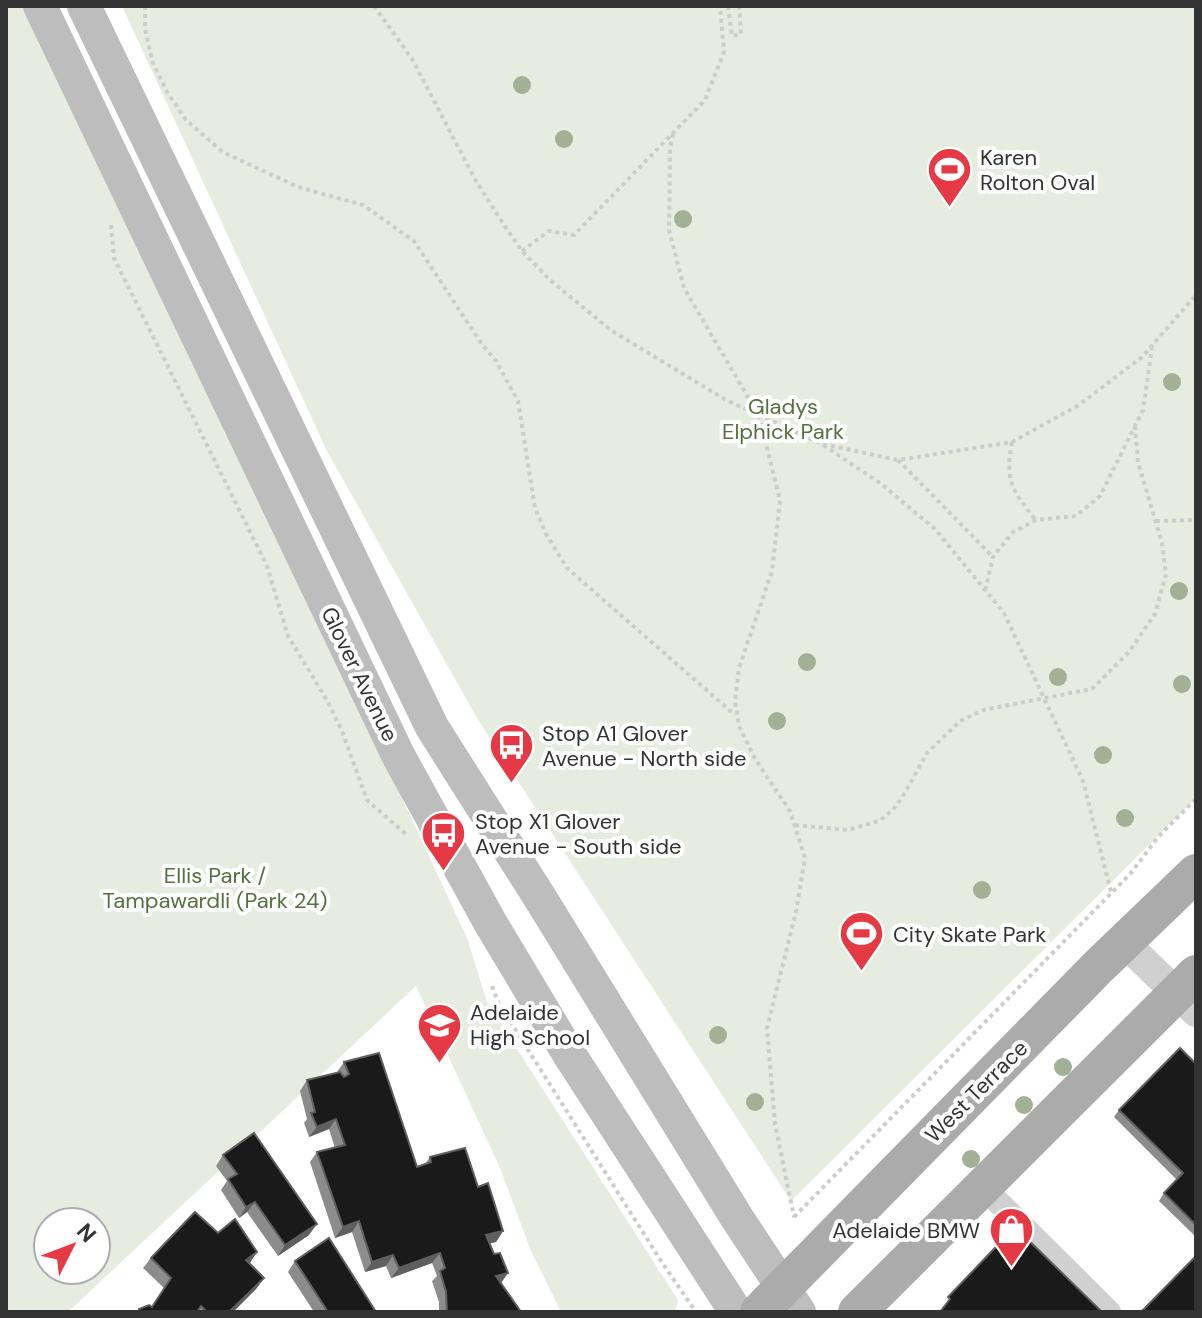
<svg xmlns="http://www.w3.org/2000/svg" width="1202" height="1318" font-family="'DM Sans',sans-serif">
<rect width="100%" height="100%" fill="#fff"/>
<!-- green -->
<path fill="#e6ecdf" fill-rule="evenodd" d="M6 6H31L106 160 467 938 487 1002 678 1300 675 1312H561L531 1251 500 1168 416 986 68 1312H6ZM48 1222H96V1270H48Z
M122 6H1196V798L791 1201 477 718 327 451Z"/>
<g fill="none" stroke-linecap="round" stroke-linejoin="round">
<!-- path -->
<path stroke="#cdcdcd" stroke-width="4" stroke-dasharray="4 4" stroke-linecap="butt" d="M145 6V30L153 63 167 92 186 120 223 152 298 187 363 205 414 241 481 343 496 361 518 401 535 508 546 534 567 568 735 715
M374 6 412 59 476 181 504 225 522 251 550 280 612 331 726 400 820 443 880 483 935 529 1004 613 1083 781 1111 892
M728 6 732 36 741 34 739 6
M673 134 670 148 669 230 684 288 759 416 780 500 772 571 739 668 735 701 739 726 755 759 790 811 805 858 796 912 767 1028 775 1124 794 1217
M111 225 114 258 267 566 288 636 328 702 342 731 367 800 408 836
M522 251 549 231 574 235 705 100 724 52 720 6
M1012 442C1005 480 1011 489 1035 519
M823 444 898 460 1012 442 1079 405 1142 357 1196 295
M898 460 993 557
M1156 521 1196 520
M985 590 993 557 1013 532 1036 520 1076 516 1100 496 1143 410 1152 348
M795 825 848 830 879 821 893 810 905 793 927 753 960 721 983 710 1092 689 1129 652 1155 614 1166 574 1162 543 1138 462 1135 427
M492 986 498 1002 661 1261 696 1312
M794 1217 1131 873 1158 837 1196 799"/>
<!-- minor -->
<path stroke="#d0d0d0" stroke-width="24" d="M983 1187 1109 1312"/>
<!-- tertiary -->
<path stroke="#d0d0d0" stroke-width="30" d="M1124 942 1196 1012"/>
<!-- secondary -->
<path stroke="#bdbdbd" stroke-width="34" d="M40 6 399 757 491 924 569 1054 736 1312
M84 6 432 727 542 901 737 1218 799 1312"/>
<!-- primary -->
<path stroke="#ababab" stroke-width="38" d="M759 1312 1099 966 1196 873
M857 1312 1196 974"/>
</g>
<!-- trees -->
<g fill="#a2b095">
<circle cx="522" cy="85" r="9"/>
<circle cx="564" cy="139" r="9"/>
<circle cx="683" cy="219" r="9"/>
<circle cx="1172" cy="382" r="9"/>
<circle cx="1179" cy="591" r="9"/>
<circle cx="807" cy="662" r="9"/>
<circle cx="1058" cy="677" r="9"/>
<circle cx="1182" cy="684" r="9"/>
<circle cx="777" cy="721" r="9"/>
<circle cx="1103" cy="755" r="9"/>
<circle cx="1125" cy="818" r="9"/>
<circle cx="982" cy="890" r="9"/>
<circle cx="718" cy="1035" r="9"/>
<circle cx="1063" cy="1067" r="9"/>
<circle cx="755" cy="1102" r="9"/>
<circle cx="1024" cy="1105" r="9"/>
<circle cx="971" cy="1159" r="9"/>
<circle cx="895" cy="1232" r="9"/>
</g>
<!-- wall -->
<path fill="#8c8c8c" d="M344 1062 417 1167 425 1164 430 1157 478 1187 503 1231 496 1242 489 1243 494 1254 508 1273 501 1283 521 1312H439V1302L432 1281 437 1276 432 1263 391 1278 386 1266 365 1272 352 1232 335 1238 310 1162 317 1152 335 1148 329 1129 309 1137 304 1123 307 1119 300 1091 307 1080 337 1072Z
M1196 1064V1237L1159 1201 1164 1193 1177 1180 1114 1117 1119 1110Z
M223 1155 309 1235 278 1256 247 1212 239 1218 221 1190 227 1181 216 1166Z
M151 1258 249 1263 264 1278 256 1289 233 1312H140L152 1307 164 1288 143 1268Z
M295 1261 376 1312H314L288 1272Z"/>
<!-- shaded-wall -->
<path fill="#5f5f5f" d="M336 1119 329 1129 309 1137 317 1127Z
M255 1202 247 1212 239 1218 246 1207Z
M359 1221 352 1232 335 1238 343 1227Z
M317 1224 309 1235 278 1256 285 1245Z
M503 1231 496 1242 479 1246 486 1235Z
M257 1252 250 1263 238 1271 246 1260Z
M440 1253 432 1263 391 1278 399 1268Z
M393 1255 386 1266 365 1272 372 1262Z
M508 1273 500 1284 496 1276Z
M264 1278 256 1289 233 1312H229Z"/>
<!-- building -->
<path fill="#1a1a1a" stroke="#5f5f5f" stroke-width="2" d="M1180 1048 1196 1064V1225L1164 1193 1183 1173 1119 1110Z
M379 1053 417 1167 431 1162 430 1157 465 1148 478 1187 488 1183 503 1231 486 1235 494 1254 500 1253 508 1273 496 1276 521 1312H447L446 1292 440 1271 445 1268 440 1253 399 1268 393 1255 372 1262 359 1221 343 1227 317 1152 345 1145 336 1119 317 1127 311 1113 315 1112 307 1080 340 1072 344 1077 349 1074 344 1062Z
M254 1133 317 1224 285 1245 255 1202 246 1207 228 1179 237 1174 223 1155Z
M195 1212 218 1233 235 1219 257 1252 246 1260 264 1278 229 1312H207L201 1306 197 1312H140L139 1309 149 1305 152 1307 171 1278 151 1258Z
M1015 1227 1102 1312H940L950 1299 948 1297Z
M329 1238 376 1312H328L295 1261Z
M1196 1256V1312H1141Z"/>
<!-- icons -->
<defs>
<symbol id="stadium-pin" viewBox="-11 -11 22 30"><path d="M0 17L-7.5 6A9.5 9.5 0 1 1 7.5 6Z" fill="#e63946" stroke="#fff"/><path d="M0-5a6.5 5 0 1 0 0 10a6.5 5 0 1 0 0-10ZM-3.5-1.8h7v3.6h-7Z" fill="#fff"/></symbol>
<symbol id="bus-pin" viewBox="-11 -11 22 30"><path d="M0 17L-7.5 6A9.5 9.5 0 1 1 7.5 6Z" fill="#e63946" stroke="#fff"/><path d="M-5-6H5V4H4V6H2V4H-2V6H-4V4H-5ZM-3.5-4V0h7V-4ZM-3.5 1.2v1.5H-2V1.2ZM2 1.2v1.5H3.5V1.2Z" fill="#fff"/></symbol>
<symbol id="school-pin" viewBox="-11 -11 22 30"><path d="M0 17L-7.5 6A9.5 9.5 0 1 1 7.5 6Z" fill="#e63946" stroke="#fff"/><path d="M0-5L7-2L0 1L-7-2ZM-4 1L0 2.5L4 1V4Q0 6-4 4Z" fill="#fff"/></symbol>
<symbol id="shop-pin" viewBox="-11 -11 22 30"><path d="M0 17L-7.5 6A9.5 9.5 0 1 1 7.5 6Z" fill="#e63946" stroke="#fff"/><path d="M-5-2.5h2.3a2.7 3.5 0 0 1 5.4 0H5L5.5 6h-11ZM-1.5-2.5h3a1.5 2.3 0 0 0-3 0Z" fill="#fff"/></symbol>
</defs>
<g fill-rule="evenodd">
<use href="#stadium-pin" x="924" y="144" width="51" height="69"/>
<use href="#bus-pin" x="486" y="720" width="51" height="69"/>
<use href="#bus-pin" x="418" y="808" width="51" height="69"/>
<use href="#stadium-pin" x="836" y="908" width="51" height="69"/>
<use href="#school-pin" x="414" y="1000" width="51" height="69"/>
<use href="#shop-pin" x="986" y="1204" width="51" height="69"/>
</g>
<g text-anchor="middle" stroke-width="8" stroke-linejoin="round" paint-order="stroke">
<!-- poi labels -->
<g font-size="22" fill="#333" stroke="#fff" text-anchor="start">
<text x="980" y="165">Karen<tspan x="980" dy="25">Rolton Oval</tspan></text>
<text x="542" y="741">Stop A1 Glover<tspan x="542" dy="25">Avenue - North side</tspan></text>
<text x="475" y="829">Stop X1 Glover<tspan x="475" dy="25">Avenue - South side</tspan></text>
<text x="893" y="942">City Skate Park</text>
<text x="470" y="1020">Adelaide<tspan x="470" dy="25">High School</tspan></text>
<text x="980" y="1238" text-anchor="end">Adelaide BMW</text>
</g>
<!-- park labels -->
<g font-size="22" fill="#56703f" stroke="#fff">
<text x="783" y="414">Gladys<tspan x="783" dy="25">Elphick Park</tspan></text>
<text x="215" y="883">Ellis Park /<tspan x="215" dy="25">Tampawardli (Park 24)</tspan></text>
</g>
<!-- street labels -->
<g font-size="22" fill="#333" stroke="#fff">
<text transform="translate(360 674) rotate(64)" y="8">Glover Avenue</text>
<text transform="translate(976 1091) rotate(-45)" y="8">West Terrace</text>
</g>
</g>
<!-- border -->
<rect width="1202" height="1318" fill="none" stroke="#333333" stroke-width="16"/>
<!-- north arrow -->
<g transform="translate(72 1246) rotate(48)"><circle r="38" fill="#ffffff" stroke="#adadad" stroke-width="2"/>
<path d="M0-6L14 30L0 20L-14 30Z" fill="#e63946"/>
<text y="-12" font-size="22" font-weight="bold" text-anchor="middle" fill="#333333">N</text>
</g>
</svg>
